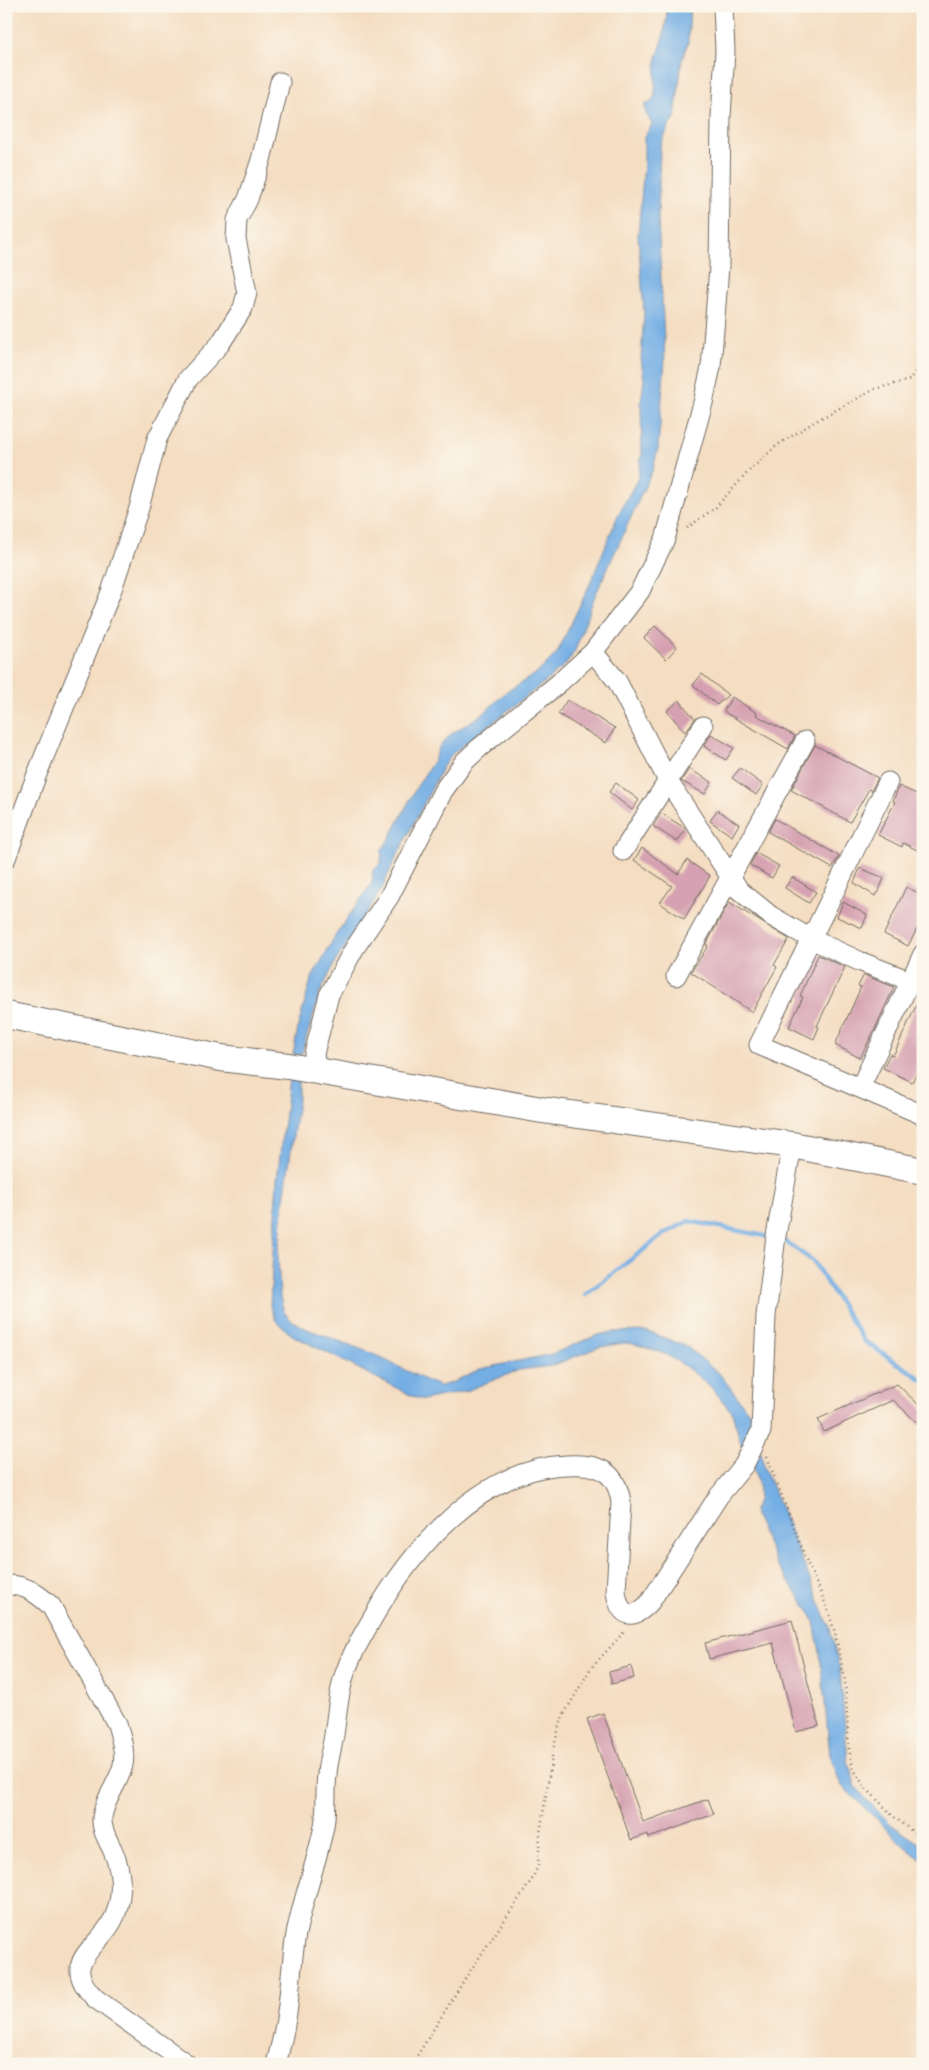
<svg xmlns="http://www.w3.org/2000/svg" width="929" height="2070" font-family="'IM FELL English',serif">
<rect width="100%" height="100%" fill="#fbf7ec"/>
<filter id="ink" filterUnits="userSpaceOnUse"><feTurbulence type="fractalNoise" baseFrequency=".02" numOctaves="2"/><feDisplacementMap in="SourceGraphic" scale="10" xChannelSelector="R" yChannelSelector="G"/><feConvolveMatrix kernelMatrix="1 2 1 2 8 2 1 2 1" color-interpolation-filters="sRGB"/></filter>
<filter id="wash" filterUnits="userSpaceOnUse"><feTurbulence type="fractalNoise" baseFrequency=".0096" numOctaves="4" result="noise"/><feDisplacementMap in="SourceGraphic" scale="20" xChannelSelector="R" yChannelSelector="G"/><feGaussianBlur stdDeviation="1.12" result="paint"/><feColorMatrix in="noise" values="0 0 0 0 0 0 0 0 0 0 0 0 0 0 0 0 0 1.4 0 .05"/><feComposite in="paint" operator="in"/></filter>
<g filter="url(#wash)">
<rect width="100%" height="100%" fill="#f4ddc1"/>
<!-- water -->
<path fill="#73aee4" stroke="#4f6c88" d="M666 6H690L688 42 682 60 675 118 669 126 660 146 658 219 665 360 658 449 653 469 594 598 575 651 567 663 550 678 453 753 442 768 392 866 382 889 336 961 320 993 301 1055 293 1054 299 1023 311 980 335 936 372 883 373 871 381 863 382 850 390 838 416 788 434 760 439 747 451 734 484 713 506 692 537 673 557 653 590 584 618 515 638 478 642 453 641 403 644 379 641 359 644 312 638 235 644 164V138L652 124 646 113 645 105 651 102 655 95 656 61 662 43 667 17Z
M289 1078 298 1079V1101L285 1193 278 1256 280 1297 284 1312 291 1320 307 1329 371 1353 427 1381 440 1386 451 1383 480 1369 552 1354 598 1335 613 1332 646 1331 686 1346 699 1357 719 1373 754 1419 753 1437 742 1447 732 1412 709 1385 685 1366 665 1354 635 1344 623 1343 600 1347 551 1366 519 1370 466 1391 423 1400 414 1397 292 1335 276 1321 270 1305 277 1180Z
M761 1452 764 1467 830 1628 840 1671 848 1761 856 1787 866 1799 892 1825 923 1846V1861L903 1845 841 1785 830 1755 820 1653 814 1622 809 1611 777 1565 755 1516 754 1509C764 1495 756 1478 752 1463Z"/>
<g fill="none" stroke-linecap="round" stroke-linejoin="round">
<!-- stream -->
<path stroke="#73aee4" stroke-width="4.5" d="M783 1240 813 1261 864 1341 923 1380
M585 1295 664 1234 689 1221 770 1237"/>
</g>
<g id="blocks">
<!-- building -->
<path fill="#d5a0b1" d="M655 626 677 647 666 659 644 638Z
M702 674 728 695 717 705 693 685Z
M732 697 757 713 756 715 795 736 788 749 726 713 724 710Z
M567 700 615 728 606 743 558 714Z
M679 700 695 719 685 732 667 711Z
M711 734 734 748 726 760 704 746Z
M815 745 878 778 871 791 869 789 850 822 791 790Z
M740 768 763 785 756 795 732 778Z
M689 769 712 782 705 794 681 781Z
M616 783 639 800 632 810 609 792Z
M899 786 923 797V853L903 843 902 847 878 835 895 802 893 801Z
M717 810 739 824 732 836 710 821Z
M661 813 686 829 677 842 653 826Z
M775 819 839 856 832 868 768 832Z
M642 848 678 874 687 860 710 876 684 919 660 903 672 886 634 860Z
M756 853 779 866 772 878 750 865Z
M860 868 884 878 878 893 877 892 875 896 854 883Z
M792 877 816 892 809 903 785 888Z
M906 887 923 895V918L908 946 884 934Z
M729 902 789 939 774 965 777 967 752 1012 691 972 708 946 706 945Z
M843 902 867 915 862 928 837 917Z
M818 955 845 967 817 1026 819 1027 814 1039 789 1027 803 997 800 996Z
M864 975 894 987 874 1031 860 1058 835 1045 861 987 858 986Z
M920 997H923V1060L912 1082 883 1068 890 1054 893 1056Z
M897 1384 923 1409V1428L893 1400 824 1432 818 1419Z
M792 1620 819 1726 796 1732 773 1643 709 1659 705 1643Z
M631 1666 634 1678 612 1684 609 1672Z
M603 1713 643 1822 708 1799 714 1814 649 1838 648 1834 631 1840 587 1719Z"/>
</g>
</g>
<g filter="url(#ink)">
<use href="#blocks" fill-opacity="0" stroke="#716960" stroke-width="1"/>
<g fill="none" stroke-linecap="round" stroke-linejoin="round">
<defs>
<path id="street" d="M593 652 617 681 668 781 739 890 771 916 811 939 859 961 923 986
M888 782 759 1045 923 1115
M623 851 703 726
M6 858 37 774 111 592 139 508 157 439 188 379 220 344 243 308 247 293 236 239 237 220 248 199 261 160 280 82
M676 976 805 741
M317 1072 314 1054 329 995 354 949 389 897 443 791 464 762 479 748 559 683 593 652 640 591 665 539 703 403 711 367 719 267 721 117 725 51 723 6
M860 1088 923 954
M6 1585C25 1584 38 1594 51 1606L117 1724C120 1736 126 1751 123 1765 119 1783 104 1799 102 1818 101 1830 108 1840 113 1851 121 1870 123 1890 117 1910 106 1948 54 1958 96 1999L187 2064
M276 2064C281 2045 286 2025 288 2005 291 1981 292 1958 296 1934 303 1898 317 1862 324 1826 327 1809 325 1791 327 1774 328 1761 332 1748 334 1735 337 1715 338 1696 344 1676 351 1655 361 1638 372 1619 412 1549 480 1469 566 1465 596 1463 616 1469 621 1502L616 1592C620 1618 633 1621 650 1602L718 1497 744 1465 761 1431 766 1316 776 1236 792 1145"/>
<path id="secondary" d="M6 1015 221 1058 288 1066 542 1110 792 1145 923 1171"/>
</defs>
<!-- street casing -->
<use href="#street" stroke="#716960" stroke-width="21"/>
<!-- secondary casing -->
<use href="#secondary" stroke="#716960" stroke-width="28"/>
<!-- path -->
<path stroke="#716960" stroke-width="2.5" stroke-dasharray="1 4" stroke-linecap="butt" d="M687 528 715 508 749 471 776 446 814 422 875 389 909 380 916 371 923 352
M767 1457 809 1567 827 1607 835 1633 845 1680 849 1749 853 1768 864 1786 893 1816 923 1840
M412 2064 470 1971 533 1878 538 1865 540 1833 553 1750 559 1727 564 1714 591 1668 626 1630"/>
<!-- street -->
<use href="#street" stroke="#fff" stroke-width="19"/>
<!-- secondary -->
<use href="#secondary" stroke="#fff" stroke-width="26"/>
</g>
</g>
<!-- margin -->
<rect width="929" height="2070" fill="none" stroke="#fbf7ec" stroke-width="25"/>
</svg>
